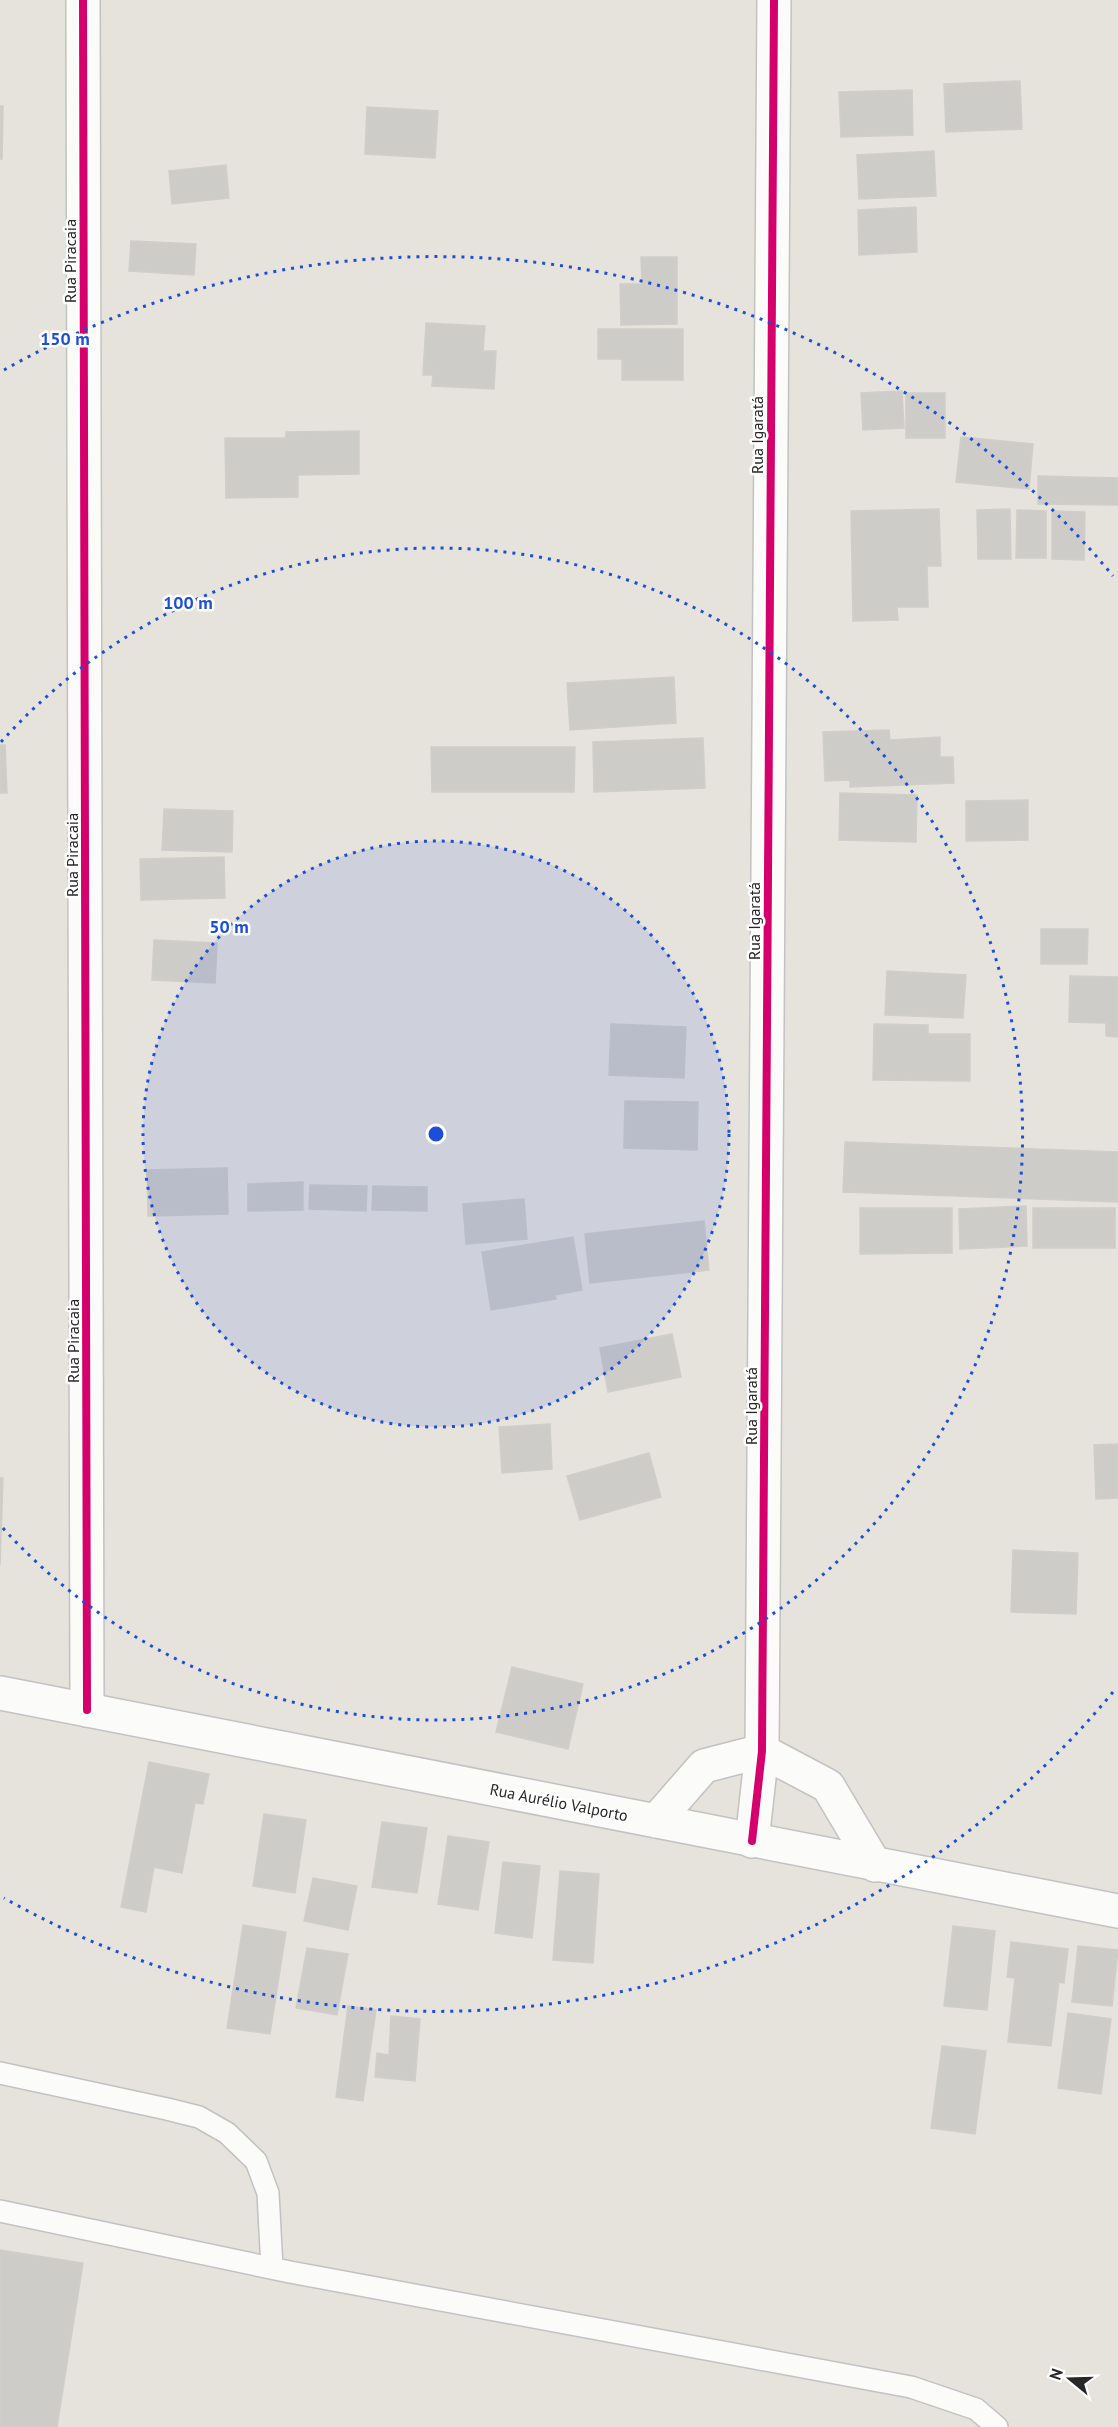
<svg xmlns="http://www.w3.org/2000/svg" width="1118" height="2427" font-family="'PT Sans',sans-serif">
<rect width="100%" height="100%" fill="#e6e3dc"/>
<!-- building -->
<path fill="#ceccc8" stroke="#d0cec9" stroke-width="1.5" d="M1020 81 1022 129 946 132 944 84Z
M912 90 913 135 841 137 839 92Z
M0 106H3L2 159H0Z
M367 107 438 111 435 158 365 154Z
M934 151 936 196 859 199 857 155Z
M226 165 229 198 172 204 169 171Z
M916 207 917 252 859 255 858 210Z
M131 241 196 244 194 275 129 271Z
M641 257H677V324L621 325 620 284H642Z
M426 323 485 326 483 351H496L494 389 432 386 433 375H423Z
M598 329H683V380H622V359H598Z
M902 391 904 428 863 430 861 393Z
M906 393H945V438H906Z
M359 431V474L298 475V497L226 498 225 438H286V432Z
M961 437 1033 444 1029 489 956 482Z
M1038 476 1118 478V505L1038 504Z
M939 509 941 566H927L928 607H897L898 620 853 621 851 511Z
M1010 509 1011 559H978L977 510Z
M1017 510 1046 511V558H1016Z
M1052 511 1085 512 1084 560 1052 559Z
M674 677 676 723 570 730 567 683Z
M889 730 890 740 940 737V757H953L954 783 850 787V780L825 781 823 732Z
M703 738 705 788 594 792 593 742Z
M0 745H5L7 793H0Z
M431 747H575L574 792H432Z
M840 793 917 795 916 842 839 840Z
M1028 800V840L966 841V801Z
M164 809 233 811 232 852 162 850Z
M224 857 225 898 141 900 140 859Z
M1041 929H1088L1087 964H1041Z
M154 940 217 943 215 983 152 980Z
M887 971 966 975 963 1018 885 1015Z
M1070 976 1118 977V1037L1106 1036V1023L1069 1022Z
M611 1024 686 1027 684 1078 609 1075Z
M874 1024 928 1025V1034H970V1081L873 1080Z
M625 1101 698 1102 697 1150 624 1148Z
M845 1142 1118 1152V1202L843 1192Z
M227 1168 228 1214 148 1216 147 1170Z
M303 1182V1210L248 1211V1184Z
M310 1185 367 1186 366 1211 309 1209Z
M373 1186 427 1187V1211L372 1210Z
M524 1199 527 1239 466 1244 463 1204Z
M1026 1206 1027 1246 960 1249 959 1209Z
M860 1208H952V1253L860 1254Z
M1033 1208H1115V1248H1033Z
M704 1221 709 1270 590 1283 585 1234Z
M573 1237 582 1290 555 1295 556 1299 491 1310 482 1252Z
M672 1334 681 1377 608 1392 600 1348Z
M550 1424 552 1469 502 1473 499 1427Z
M1118 1444V1498L1096 1499 1094 1445Z
M649 1453 661 1497 580 1520 567 1476Z
M0 1478H3L0 1565Z
M1013 1550 1078 1553 1076 1614 1011 1612Z
M512 1667 583 1684 568 1749 496 1732Z
M149 1762 209 1774 203 1804 195 1803 182 1873 154 1867 146 1912 121 1907Z
M264 1814 306 1820 295 1893 253 1886Z
M382 1822 427 1828 417 1893 372 1887Z
M448 1836 489 1842 478 1910 438 1904Z
M503 1862 540 1866 532 1938 495 1933Z
M560 1871 599 1874 593 1963 553 1960Z
M313 1878 357 1886 348 1930 304 1921Z
M243 1925 286 1932 270 2034 227 2028Z
M953 1926 995 1931 987 2010 944 2006Z
M1011 1942 1068 1949 1064 1983 1059 1982 1051 2046 1008 2042 1015 1978 1007 1977Z
M1078 1946 1118 1950 1112 2006 1072 2002Z
M307 1948 348 1954 337 2015 296 2008Z
M348 2006 376 2010 363 2101 336 2097Z
M1068 2013 1111 2019 1101 2094 1058 2088Z
M391 2016 420 2019 415 2081 375 2077 377 2053 389 2055Z
M942 2046 986 2051 975 2134 931 2128Z
M0 2250 83 2263 57 2427H0Z"/>
<g fill="none" stroke-linecap="round" stroke-linejoin="round">
<defs>
<path id="lane" d="M0 2073 167 2109 199 2117 227 2133 256 2161 268 2193 272 2268
M0 2211 290 2272 911 2387 976 2409 997 2427"/>
<path id="street" d="M83 0 87 1710
M752 1841 762 1751 774 0"/>
<path id="secondary" d="M0 1693 1118 1911
M656 1821 704 1766 762 1751 828 1786 875 1865"/>
</defs>
<!-- lane casing -->
<use href="#lane" stroke="#c3c2c2" stroke-width="24"/>
<!-- street casing -->
<use href="#street" stroke="#c3c2c2" stroke-width="36"/>
<!-- secondary casing -->
<use href="#secondary" stroke="#c3c2c2" stroke-width="36"/>
<!-- lane -->
<use href="#lane" stroke="#fbfbfa" stroke-width="21"/>
<!-- street -->
<use href="#street" stroke="#fbfbfa" stroke-width="33"/>
<!-- secondary -->
<use href="#secondary" stroke="#fbfbfa" stroke-width="33"/>
<defs>
<path id="cycleway" d="M83 0 87 1710
M752 1841 762 1751 774 0"/>
</defs>
<!-- cycleway casing -->
<use href="#cycleway" stroke="#fff" stroke-width="11"/>
<!-- cycleway -->
<use href="#cycleway" stroke="#d6006c" stroke-width="8"/>
</g>
<!-- distance rings -->
<circle cx="436" cy="1134" r="293" fill="#1d4ed8" fill-opacity=".12"/>
<g fill="none" stroke="#1d4ed8" stroke-width="3" stroke-dasharray="3 6">
<circle cx="436" cy="1134" r="293"/>
<path d="M1 742A586 586 0 1 1 1 1526"/>
<path d="M1113 1692A878 878 0 0 1 4 1898M4 370A878 878 0 0 1 1113 576"/>
</g>
<g text-anchor="middle" stroke-width="5" stroke-linejoin="round" paint-order="stroke">
<!-- street labels -->
<g font-size="16" fill="#272727" stroke="#fff">
<text transform="translate(70 261) rotate(-90)" y="6">Rua Piracaia</text>
<text transform="translate(757 435) rotate(-90)" y="6">Rua Igaratá</text>
<text transform="translate(72 855) rotate(-90)" y="6">Rua Piracaia</text>
<text transform="translate(754 921) rotate(-90)" y="6">Rua Igaratá</text>
<text transform="translate(73 1341) rotate(-90)" y="6">Rua Piracaia</text>
<text transform="translate(751 1406) rotate(-90)" y="6">Rua Igaratá</text>
<text transform="translate(559 1802) rotate(11)" y="6">Rua Aurélio Valporto</text>
</g>
</g>
<circle cx="436" cy="1134" r="9" fill="#1d4ed8" stroke="#fff" stroke-width="3"/>
<g font-size="18" text-anchor="middle" font-weight="bold" fill="#1d4ed8" stroke="#fff" stroke-width="5" stroke-linejoin="round" paint-order="stroke">
<text x="65" y="345">150 m</text>
<text x="188" y="609">100 m</text>
<text x="229" y="933">50 m</text>
</g>
<!-- north arrow -->
<g transform="translate(1070 2379) rotate(289)" stroke="#ffffff" stroke-width="4.5" paint-order="stroke">
<path d="M0-4.5L10 22L0 15L-10 22Z" fill="#272727"/>
<text y="-9" font-size="16" font-weight="bold" text-anchor="middle" fill="#272727">N</text>
</g>
</svg>
